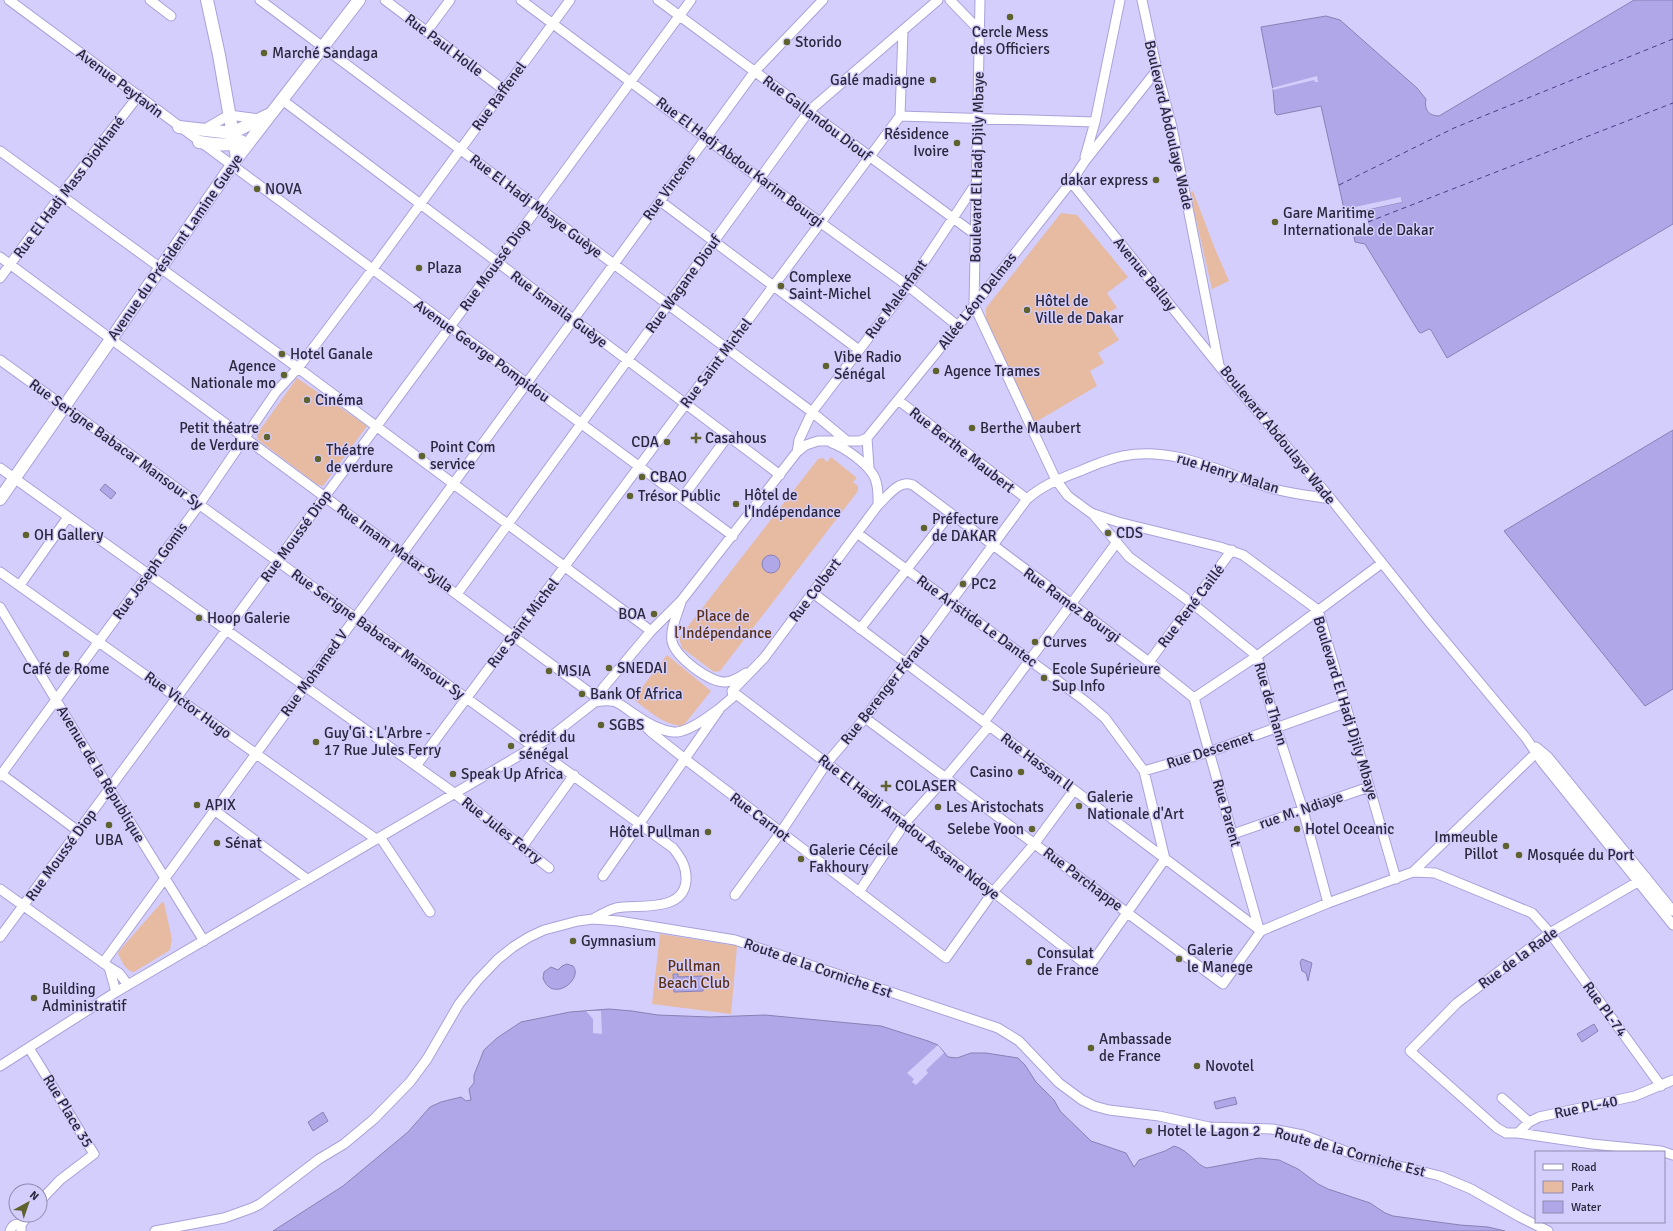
<svg xmlns="http://www.w3.org/2000/svg" width="1673" height="1231" font-family="Signika,sans-serif">
<rect width="100%" height="100%" fill="#d4cefc"/>
<!-- green -->
<path fill="#e7baa2" d="M1193 191 1215 249 1229 281 1212 289 1190 193Z
M1061 213 1077 215 1128 277 1107 293 1117 308 1103 315 1119 340 1098 353 1104 363 1090 371 1097 386 1034 423 986 325V308Z
M297 378 367 426 323 486 318 485 257 439V434Z
M831 457 857 478 853 482 858 486V491L720 671 714 672 682 648 679 638 818 459 823 458 827 462Z
M667 655 711 691 683 726C663 725 648 710 633 699Z
M162 902 164 903 172 939 170 950 134 972C125 971 122 961 118 954L119 951Z
M660 934 737 946 731 1014 652 1004Z"/>
<!-- water -->
<path fill="#b0a7e8" stroke="#8881b5" d="M1634 0H1673V224L1447 358 1431 330 1429 329 1421 333 1419 332 1365 244 1355 242 1354 237 1371 232 1365 210 1402 202 1401 198 1344 209 1321 106 1277 115 1275 113 1273 90 1261 27 1326 16 1340 20 1417 88 1426 99C1424 109 1428 116 1439 116Z
M1673 430V689L1645 706 1504 531Z
M105 484 116 493 111 499 100 490Z
M762 564a9 9 0 1 1 18 0a9 9 0 1 1-18 0Z
M1302 959 1312 963 1308 981 1306 973 1302 971 1300 962Z
M567 964 573 966C584 979 552 1004 543 978L544 972 551 967 558 970 562 966Z
M673 974H678V977L703 976V991L674 992Z
M609 1009 632 1011 658 1015 710 1017 765 1015 881 1026 928 1041 938 1045 948 1057 957 1058 971 1053H986L1018 1058 1025 1065 1036 1082 1054 1100 1060 1111 1091 1141 1126 1153 1134 1167 1139 1160 1165 1151 1174 1146C1189 1150 1197 1166 1207 1168L1259 1158 1279 1160 1298 1169 1318 1184 1328 1189 1370 1203 1385 1213 1393 1216 1460 1225 1488 1227 1505 1231H273L343 1186 408 1132 430 1107 441 1102 461 1097 466 1101 471 1100 469 1089 474 1083V1075L484 1050 497 1038 521 1022 570 1012Z
M1594 1024 1598 1031 1582 1042 1577 1034Z
M1235 1097 1237 1104 1216 1109 1214 1102Z
M323 1112 328 1121 313 1131 308 1122Z"/>
<!-- pier -->
<path fill="#d4cefc" d="M1317 76 1318 82H1315L1314 80 1273 90 1272 88Z
M1401 197 1402 202 1365 210 1371 232 1354 237 1353 235 1369 231 1364 209 1399 200 1345 211 1344 209Z
M586 1011H601L602 1034 593 1033V1019Z
M938 1045 944 1053 926 1070 928 1073 916 1085 912 1082 914 1079 907 1073Z"/>
<g fill="none" stroke-linecap="round" stroke-linejoin="round">
<!-- ferry -->
<path stroke="#4d3b88" stroke-width="1" stroke-dasharray="5 4" stroke-linecap="butt" d="M1339 185 1454 128 1673 39
M1368 222 1673 103"/>
<defs>
<path id="minor" d="M9 0 733 536
M150 0 171 16
M260 0 812 412 847 441
M385 0 504 90
M521 0 759 178 908 286 958 326
M658 0 976 235
M950 0 979 30
M980 0 974 305 1056 480 1068 496 1091 513 1118 522 1220 547 1243 555 1318 610 1396 879
M1142 0 1157 70 1172 127 1219 365
M427 31 450 0
M281 99 780 475
M900 116 1095 122
M900 116 903 31
M205 129 229 115 260 119
M0 151 298 368 651 631
M1085 157 1095 122 1120 0
M1071 182 1220 367 1331 499 1430 623 1526 738 1542 762 1673 925
M660 201 859 350
M0 257 597 698
M0 278 61 195 139 95
M0 360 673 848C681 858 687 867 686 881 683 913 638 904 616 908 608 910 600 915 593 919
M898 400 1027 499
M867 438 958 326 1071 182 1085 161 1157 70
M867 438 869 468
M832 443C841 446 848 451 856 457 875 472 879 480 878 505
M797 452 799 440 812 412 908 286 977 182
M0 468 454 793 549 868
M682 498 728 436
M1092 513 1129 557 1193 604 1257 656 1276 727 1303 810 1328 903
M0 572 376 839
M20 585 68 517
M813 593 1261 931
M457 594 809 111 938 0
M681 602C678 613 670 628 672 641 675 657 710 683 726 682 734 681 740 677 746 673
M0 607 109 788 204 941
M860 629 950 514
M1149 662 1232 550
M732 691 905 823 1084 963 1091 964 1165 859 1144 771 1105 718 1085 701 857 533
M732 691 764 658 878 505C888 496 899 479 913 485L1149 662 1194 698
M1194 698 1259 929
M1194 698 1257 656 1382 563
M595 702C616 698 618 703 634 714 645 722 658 730 673 732 689 734 721 708 733 697L732 691
M635 715 651 732 685 759 946 958 993 892 1035 843 1074 790
M865 718 1223 984 1261 931
M984 722 1117 542
M1536 747 1548 757 1673 911
M416 766 900 116
M1144 771 1209 752 1345 703
M0 773 78 831
M0 776 199 505 276 392 298 368 372 270 570 0
M214 810 307 879
M1233 834 1369 787
M380 837 430 912
M522 847 574 775
M1413 872 1435 873 1532 913 1550 933 1661 1086
M603 876 719 710
M1646 877 1550 933 1457 1003 1410 1051 1497 1128 1506 1133H1518L1529 1122 1539 1117 1635 1096 1673 1080
M0 889 109 967 119 973 128 985
M859 892 905 823 946 777 989 726
M735 895 781 832 826 764 865 718 1027 499C1043 485 1059 479 1080 471 1094 465 1108 459 1123 456 1176 445 1225 475 1274 489 1293 494 1313 496 1331 499
M1261 931 1328 903 1413 872 1539 750
M0 937 691 0
M103 963 755 71 823 0
M109 967 116 992
M29 1048 94 1154 60 1180 40 1201
M0 1066 116 992 549 738 595 702 603 688 651 631 681 601 797 452 806 445 818 441H860L867 438
M1502 1098 1529 1122
M1518 1133 1592 1144 1661 1151 1673 1155
M10 1231C12 1226 15 1223 21 1225
M21 1231V1225L28 1215
M155 1231 224 1218 252 1208 260 1204 319 1159 344 1144 374 1119 410 1082 427 1059 459 1004 477 981 498 959 513 947 529 937 544 930 578 921 593 919 619 921 735 940 998 1028 1019 1041 1059 1083 1082 1100 1094 1106 1109 1110 1159 1116 1209 1127 1272 1129 1303 1135 1358 1156 1440 1176 1471 1189 1520 1217 1548 1231"/>
<path id="major" d="M207 0 219 55 237 158
M179 127 232 133 268 115
M199 142C214 144 227 147 241 141
M0 499 237 158 359 0"/>
</defs>
<!-- minor casing -->
<use href="#minor" stroke="#a9a2d9" stroke-width="11"/>
<!-- major casing -->
<use href="#major" stroke="#a9a2d9" stroke-width="14"/>
<!-- minor -->
<use href="#minor" stroke="#fff" stroke-width="9"/>
<!-- major -->
<use href="#major" stroke="#fff" stroke-width="12"/>
</g>
<!-- markers -->
<g fill="#5f612e" stroke="#d4cefc" stroke-width="1.5">
<circle cx="1010" cy="17" r="4"/>
<circle cx="787" cy="42" r="4"/>
<circle cx="264" cy="53" r="4"/>
<circle cx="933" cy="80" r="4"/>
<circle cx="957" cy="143" r="4"/>
<circle cx="1156" cy="180" r="4"/>
<circle cx="257" cy="189" r="4"/>
<circle cx="1275" cy="222" r="4"/>
<circle cx="419" cy="268" r="4"/>
<circle cx="781" cy="286" r="4"/>
<circle cx="1027" cy="310" r="4"/>
<circle cx="282" cy="354" r="4"/>
<circle cx="826" cy="366" r="4"/>
<circle cx="936" cy="371" r="4"/>
<circle cx="284" cy="375" r="4"/>
<circle cx="307" cy="400" r="4"/>
<circle cx="972" cy="428" r="4"/>
<circle cx="267" cy="437" r="4"/>
<path d="M694 432h4v4h4v4h-4v4h-4v-4h-4v-4h4z"/>
<circle cx="667" cy="442" r="4"/>
<circle cx="422" cy="456" r="4"/>
<circle cx="318" cy="459" r="4"/>
<circle cx="642" cy="477" r="4"/>
<circle cx="630" cy="496" r="4"/>
<circle cx="736" cy="504" r="4"/>
<circle cx="924" cy="528" r="4"/>
<circle cx="1108" cy="533" r="4"/>
<circle cx="26" cy="535" r="4"/>
<circle cx="963" cy="584" r="4"/>
<circle cx="654" cy="614" r="4"/>
<circle cx="199" cy="618" r="4"/>
<circle cx="1035" cy="642" r="4"/>
<circle cx="66" cy="654" r="4"/>
<circle cx="609" cy="668" r="4"/>
<circle cx="549" cy="671" r="4"/>
<circle cx="1044" cy="678" r="4"/>
<circle cx="582" cy="694" r="4"/>
<circle cx="601" cy="725" r="4"/>
<circle cx="316" cy="742" r="4"/>
<circle cx="511" cy="746" r="4"/>
<circle cx="1021" cy="772" r="4"/>
<circle cx="453" cy="774" r="4"/>
<path d="M884 780h4v4h4v4h-4v4h-4v-4h-4v-4h4z"/>
<circle cx="197" cy="805" r="4"/>
<circle cx="1079" cy="806" r="4"/>
<circle cx="938" cy="807" r="4"/>
<circle cx="109" cy="825" r="4"/>
<circle cx="1032" cy="829" r="4"/>
<circle cx="1297" cy="829" r="4"/>
<circle cx="708" cy="832" r="4"/>
<circle cx="217" cy="843" r="4"/>
<circle cx="1506" cy="846" r="4"/>
<circle cx="1519" cy="855" r="4"/>
<circle cx="801" cy="859" r="4"/>
<circle cx="573" cy="941" r="4"/>
<circle cx="1179" cy="959" r="4"/>
<circle cx="1029" cy="962" r="4"/>
<circle cx="34" cy="998" r="4"/>
<circle cx="1091" cy="1048" r="4"/>
<circle cx="1197" cy="1066" r="4"/>
<circle cx="1149" cy="1131" r="4"/>
</g>
<g text-anchor="middle" stroke-width="3" stroke-linejoin="round" paint-order="stroke">
<!-- poi labels -->
<g font-size="15" fill="#2a273d" stroke="#d4cefc" text-anchor="start">
<text x="1010" y="37" text-anchor="middle">Cercle Mess<tspan x="1010" dy="17">des Officiers</tspan></text>
<text x="795" y="47">Storido</text>
<text x="272" y="58">Marché Sandaga</text>
<text x="925" y="85" text-anchor="end">Galé madiagne</text>
<text x="949" y="139" text-anchor="end">Résidence<tspan x="949" dy="17">Ivoire</tspan></text>
<text x="1148" y="185" text-anchor="end">dakar express</text>
<text x="265" y="194">NOVA</text>
<text x="1283" y="218">Gare Maritime<tspan x="1283" dy="17">Internationale de Dakar</tspan></text>
<text x="427" y="273">Plaza</text>
<text x="789" y="282">Complexe<tspan x="789" dy="17">Saint-Michel</tspan></text>
<text x="1035" y="306">Hôtel de<tspan x="1035" dy="17">Ville de Dakar</tspan></text>
<text x="290" y="359">Hotel Ganale</text>
<text x="834" y="362">Vibe Radio<tspan x="834" dy="17">Sénégal</tspan></text>
<text x="276" y="371" text-anchor="end">Agence<tspan x="276" dy="17">Nationale mo</tspan></text>
<text x="944" y="376">Agence Trames</text>
<text x="315" y="405">Cinéma</text>
<text x="259" y="433" text-anchor="end">Petit théatre<tspan x="259" dy="17">de Verdure</tspan></text>
<text x="980" y="433">Berthe Maubert</text>
<text x="705" y="443">Casahous</text>
<text x="659" y="447" text-anchor="end">CDA</text>
<text x="430" y="452">Point Com<tspan x="430" dy="17">service</tspan></text>
<text x="326" y="455">Théatre<tspan x="326" dy="17">de verdure</tspan></text>
<text x="650" y="482">CBAO</text>
<text x="744" y="500">Hôtel de<tspan x="744" dy="17">l'Indépendance</tspan></text>
<text x="638" y="501">Trésor Public</text>
<text x="932" y="524">Préfecture<tspan x="932" dy="17">de DAKAR</tspan></text>
<text x="1116" y="538">CDS</text>
<text x="34" y="540">OH Gallery</text>
<text x="971" y="589">PC2</text>
<text x="646" y="619" text-anchor="end">BOA</text>
<text x="207" y="623">Hoop Galerie</text>
<text x="1043" y="647">Curves</text>
<text x="617" y="673">SNEDAI</text>
<text x="66" y="674" text-anchor="middle">Café de Rome</text>
<text x="1052" y="674">Ecole Supérieure<tspan x="1052" dy="17">Sup Info</tspan></text>
<text x="557" y="676">MSIA</text>
<text x="590" y="699">Bank Of Africa</text>
<text x="609" y="730">SGBS</text>
<text x="324" y="738">Guy'Gi : L'Arbre -<tspan x="324" dy="17">17 Rue Jules Ferry</tspan></text>
<text x="519" y="742">crédit du<tspan x="519" dy="17">sénégal</tspan></text>
<text x="1013" y="777" text-anchor="end">Casino</text>
<text x="461" y="779">Speak Up Africa</text>
<text x="895" y="791">COLASER</text>
<text x="1087" y="802">Galerie<tspan x="1087" dy="17">Nationale d'Art</tspan></text>
<text x="205" y="810">APIX</text>
<text x="946" y="812">Les Aristochats</text>
<text x="1024" y="834" text-anchor="end">Selebe Yoon</text>
<text x="1305" y="834">Hotel Oceanic</text>
<text x="700" y="837" text-anchor="end">Hôtel Pullman</text>
<text x="1498" y="842" text-anchor="end">Immeuble<tspan x="1498" dy="17">Pillot</tspan></text>
<text x="109" y="845" text-anchor="middle">UBA</text>
<text x="225" y="848">Sénat</text>
<text x="809" y="855">Galerie Cécile<tspan x="809" dy="17">Fakhoury</tspan></text>
<text x="1527" y="860">Mosquée du Port</text>
<text x="581" y="946">Gymnasium</text>
<text x="1187" y="955">Galerie<tspan x="1187" dy="17">le Manege</tspan></text>
<text x="1037" y="958">Consulat<tspan x="1037" dy="17">de France</tspan></text>
<text x="42" y="994">Building<tspan x="42" dy="17">Administratif</tspan></text>
<text x="1099" y="1044">Ambassade<tspan x="1099" dy="17">de France</tspan></text>
<text x="1205" y="1071">Novotel</text>
<text x="1157" y="1136">Hotel le Lagon 2</text>
</g>
<!-- street labels -->
<g font-size="15" fill="#2a273d" stroke="#d4cefc">
<text transform="translate(444 45) rotate(37)" y="5">Rue Paul Holle</text>
<text transform="translate(120 83) rotate(37)" y="5">Avenue Peytavin</text>
<text transform="translate(499 96) rotate(-54)" y="5">Rue Raffenel</text>
<text transform="translate(817 118) rotate(37)" y="5">Rue Gallandou Diouf</text>
<text transform="translate(1169 125) rotate(77)" y="5">Boulevard Abdoulaye Wade</text>
<text transform="translate(740 162) rotate(37)" y="5">Rue El Hadj Abdou Karim Bourgi</text>
<text transform="translate(977 167) rotate(-89)" y="5">Boulevard El Hadj Djily Mbaye</text>
<text transform="translate(69 187) rotate(-53)" y="5">Rue El Hadj Mass Diokhané</text>
<text transform="translate(669 187) rotate(-54)" y="5">Rue Vincens</text>
<text transform="translate(536 206) rotate(37)" y="5">Rue El Hadj Mbaye Guèye</text>
<text transform="translate(175 247) rotate(-55)" y="5">Avenue du Président Lamine Gueye</text>
<text transform="translate(495 265) rotate(-54)" y="5">Rue Moussé Diop</text>
<text transform="translate(1145 274) rotate(51)" y="5">Avenue Ballay</text>
<text transform="translate(683 284) rotate(-54)" y="5">Rue Wagane Diouf</text>
<text transform="translate(896 299) rotate(-54)" y="5">Rue Malenfant</text>
<text transform="translate(977 301) rotate(-52)" y="5">Allée Léon Delmas</text>
<text transform="translate(559 309) rotate(37)" y="5">Rue Ismaila Guèye</text>
<text transform="translate(482 351) rotate(36)" y="5">Avenue George Pompidou</text>
<text transform="translate(716 363) rotate(-53)" y="5">Rue Saint Michel</text>
<text transform="translate(1278 435) rotate(51)" y="5">Boulevard Abdoulaye Wade</text>
<text transform="translate(116 444) rotate(36)" y="5">Rue Serigne Babacar Mansour Sy</text>
<text transform="translate(962 450) rotate(38)" y="5">Rue Berthe Maubert</text>
<text transform="translate(1228 473) rotate(17)" y="5">rue Henry Malan</text>
<text transform="translate(296 536) rotate(-54)" y="5">Rue Moussé Diop</text>
<text transform="translate(395 548) rotate(36)" y="5">Rue Imam Matar Sylla</text>
<text transform="translate(150 571) rotate(-54)" y="5">Rue Joseph Gomis</text>
<text transform="translate(815 590) rotate(-53)" y="5">Rue Colbert</text>
<text transform="translate(1072 605) rotate(36)" y="5">Rue Ramez Bourgi</text>
<text transform="translate(1191 606) rotate(-53)" y="5">Rue René Caillé</text>
<text transform="translate(977 621) rotate(36)" y="5">Rue Aristide Le Dantec</text>
<text transform="translate(523 623) rotate(-53)" y="5">Rue Saint Michel</text>
<text transform="translate(378 634) rotate(36)" y="5">Rue Serigne Babacar Mansour Sy</text>
<text transform="translate(314 673) rotate(-54)" y="5">Rue Mohamed V</text>
<text transform="translate(885 690) rotate(-52)" y="5">Rue Berenger Féraud</text>
<text transform="translate(1271 704) rotate(74)" y="5">Rue de Thann</text>
<text transform="translate(188 705) rotate(36)" y="5">Rue Victor Hugo</text>
<text transform="translate(1346 708) rotate(73)" y="5">Boulevard El Hadj Djily Mbaye</text>
<text transform="translate(1210 750) rotate(-18)" y="5">Rue Descemet</text>
<text transform="translate(1037 762) rotate(37)" y="5">Rue Hassan ll</text>
<text transform="translate(101 774) rotate(59)" y="5">Avenue de la République</text>
<text transform="translate(1301 810) rotate(-19)" y="5">rue M. Ndiaye</text>
<text transform="translate(1227 813) rotate(74)" y="5">Rue Parent</text>
<text transform="translate(760 817) rotate(37)" y="5">Rue Carnot</text>
<text transform="translate(909 827) rotate(38)" y="5">Rue El Hadji Amadou Assane Ndoye</text>
<text transform="translate(502 830) rotate(38)" y="5">Rue Jules Ferry</text>
<text transform="translate(61 855) rotate(-54)" y="5">Rue Moussé Diop</text>
<text transform="translate(1083 879) rotate(37)" y="5">Rue Parchappe</text>
<text transform="translate(1518 958) rotate(-36)" y="5">Rue de la Rade</text>
<text transform="translate(818 968) rotate(19)" y="5">Route de la Corniche Est</text>
<text transform="translate(1605 1009) rotate(54)" y="5">Rue PL-74</text>
<text transform="translate(1586 1107) rotate(-12)" y="5">Rue PL-40</text>
<text transform="translate(68 1111) rotate(59)" y="5">Rue Place 35</text>
<text transform="translate(1350 1152) rotate(15)" y="5">Route de la Corniche Est</text>
</g>
<!-- park labels -->
<g font-size="15" fill="#5a2f14" stroke="#d4cefc">
<text x="723" y="621">Place de<tspan x="723" dy="17">l’Indépendance</tspan></text>
<text x="694" y="971">Pullman<tspan x="694" dy="17">Beach Club</tspan></text>
</g>
</g>
<!-- legend -->
<rect x="1535" y="1151" width="130" height="72" fill="#d4cefc" stroke="#908bb0"/>
<rect x="1543" y="1164" width="20" height="6" fill="#ffffff" stroke="#908bb0"/>
<text x="1571" y="1171" font-size="12" fill="#2a273d">Road</text>
<rect x="1543" y="1181" width="20" height="12" fill="#e7baa2" stroke="#908bb0"/>
<text x="1571" y="1191" font-size="12" fill="#2a273d">Park</text>
<rect x="1543" y="1201" width="20" height="12" fill="#b0a7e8" stroke="#908bb0"/>
<text x="1571" y="1211" font-size="12" fill="#2a273d">Water</text>
<!-- north arrow -->
<g transform="translate(28 1203) rotate(40)"><circle r="19" fill="#d4cefc" stroke="#908bb0"/>
<path d="M0-3L7 15L0 10L-7 15Z" fill="#5f612e"/>
<text y="-6" font-size="11" font-weight="bold" text-anchor="middle" fill="#2a273d">N</text>
</g>
</svg>
